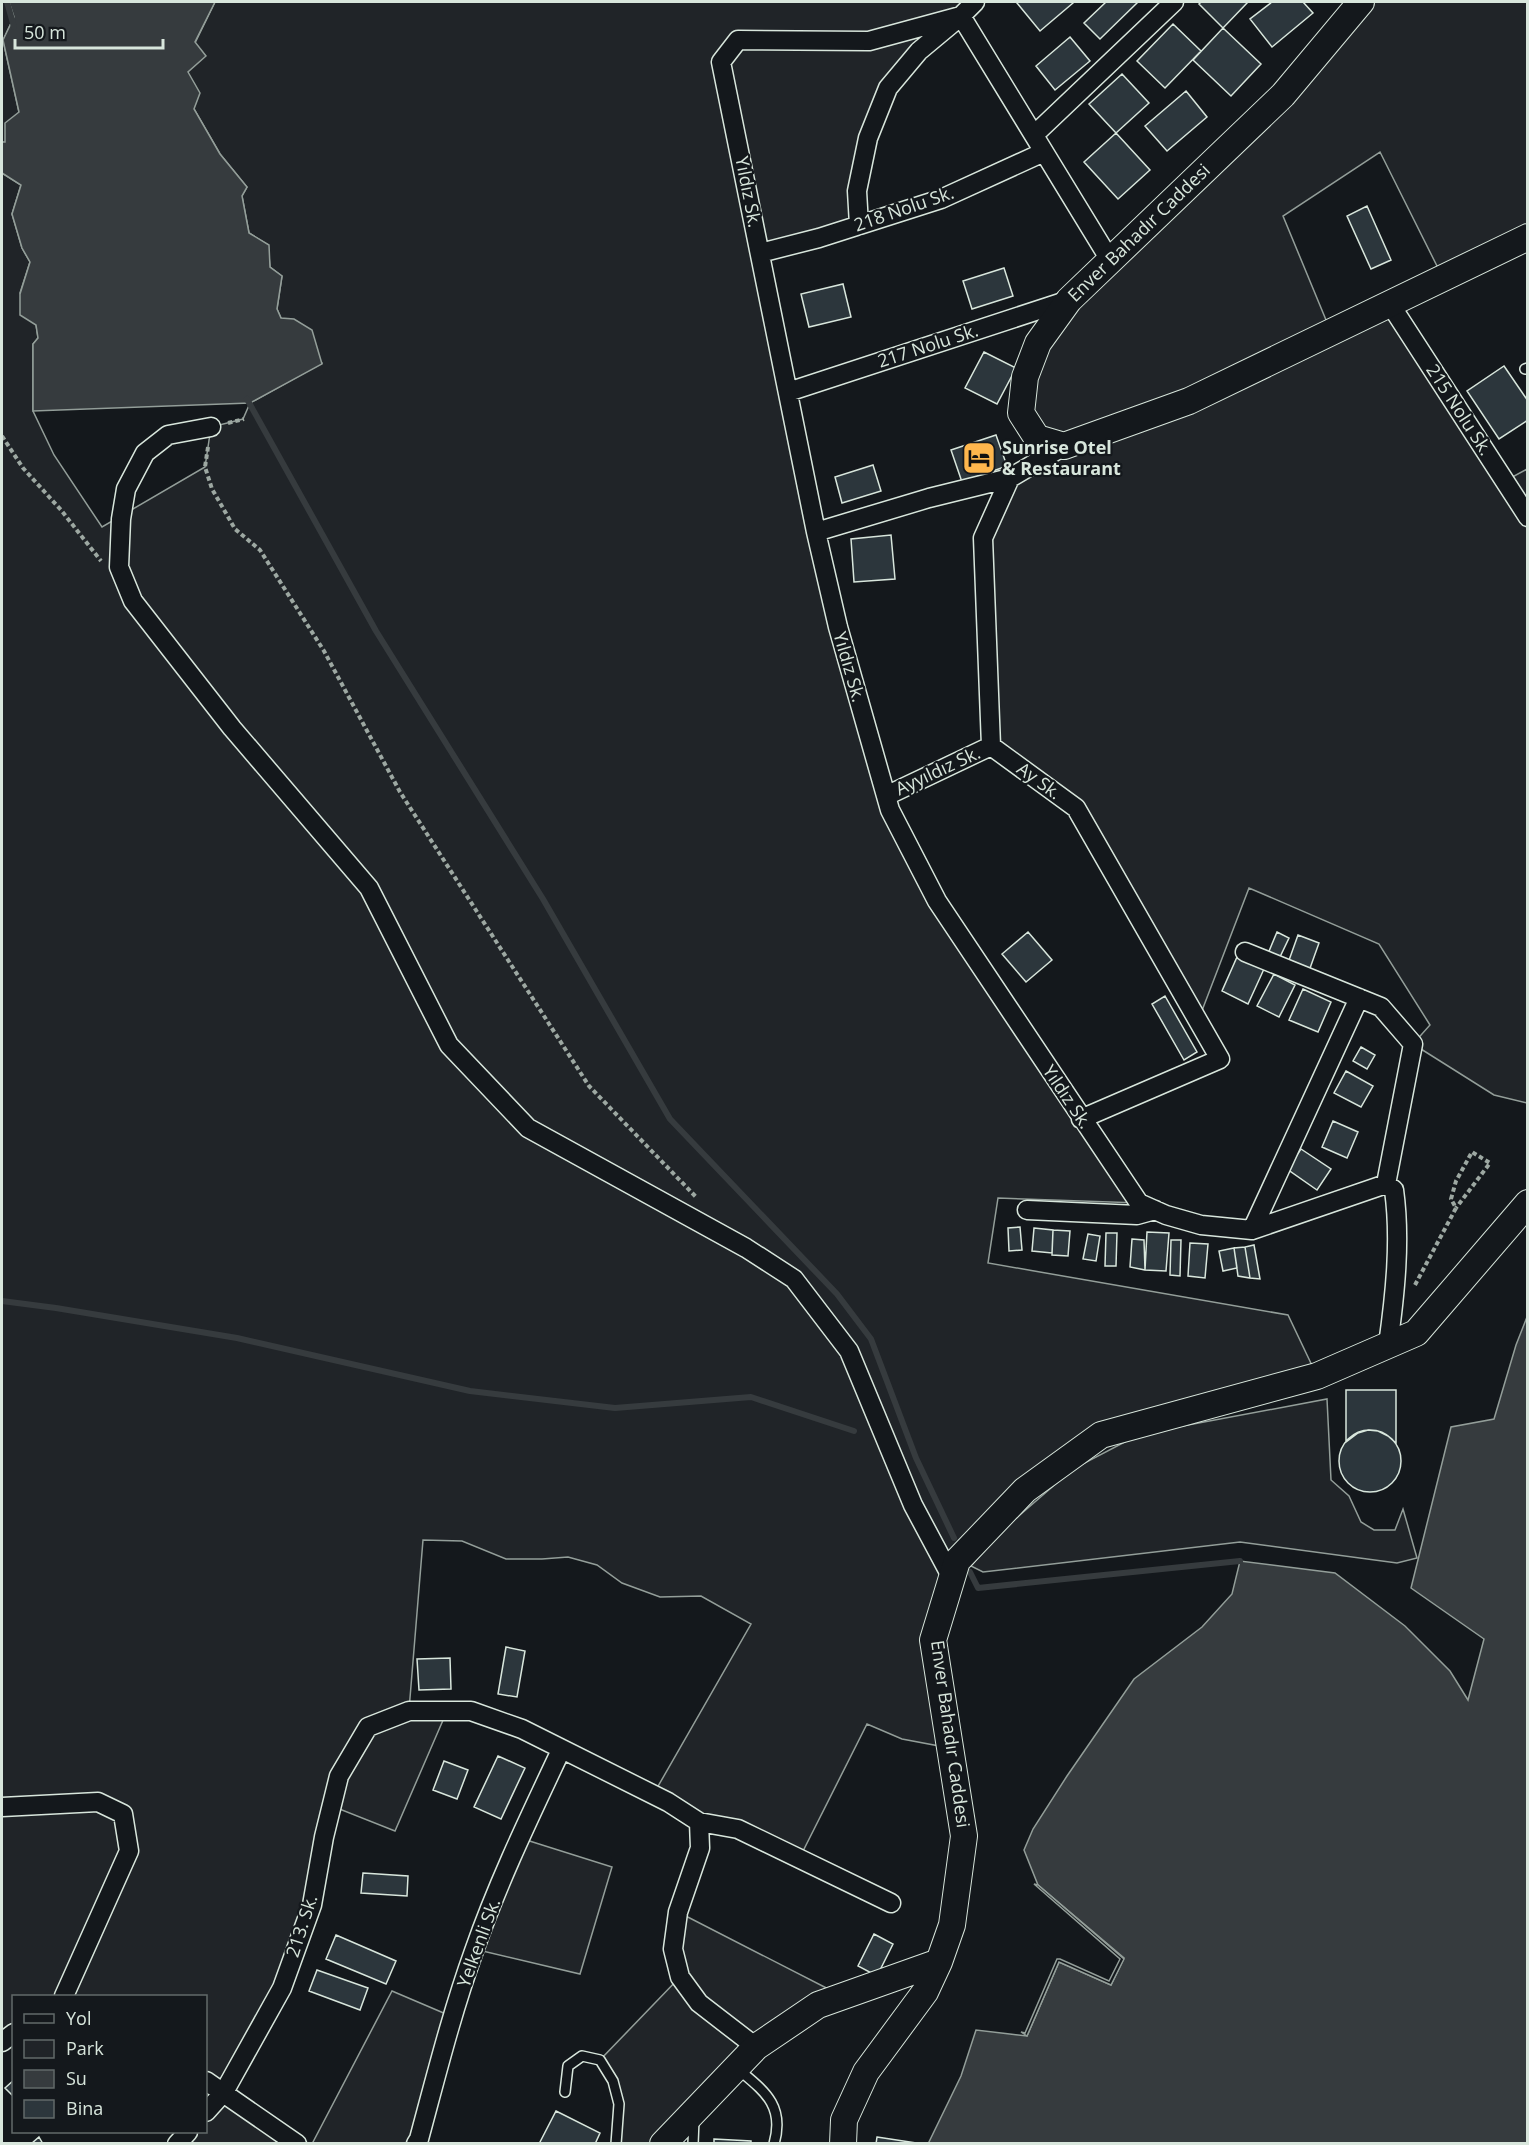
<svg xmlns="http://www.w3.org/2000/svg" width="1529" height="2145" font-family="'Open Sans',sans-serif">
<rect width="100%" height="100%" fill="#14181c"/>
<!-- green -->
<path fill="#202428" stroke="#939e99" stroke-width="1.5" d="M2 2H9L14 17 3 40 19 112 5 143 2 142Z
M215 2H975L919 51 868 138 859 225 760 253 890 810 1139 1203 998 1198 988 1263 1288 1315 1317 1376 1101 1435 957 1561 933 1640 950 1748 902 1739 867 1724 799 1859 653 1795 751 1624 701 1596 660 1597 622 1583 597 1565 568 1557 542 1559H506L462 1541 423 1540 409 1710 447 1711 395 1831 332 1806 312 1905 224 2092 297 2143H177L188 2132H206V2112L224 2093 206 2081V1996H14L13 2033 2 2042V173L21 185 12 214 22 248 30 262 20 293 36 325 38 338 33 344V411L54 455 102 527 205 467 211 427 243 419 250 403 322 363 281 318 277 309 282 276 270 267 268 245 249 233 242 196 247 187 220 154 194 109 187 72 195 43Z
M1361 2H1527V237L1443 278 1380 152 1283 216 1331 332 1390 304 1505 481 1527 469V1103L1494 1095 1413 1044 1430 1025 1379 944 1249 888 1198 1021 1076 808 991 746 983 538 1010 478 1063 446 1021 413 1038 343Z
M1327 1399 1331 1480 1349 1496 1361 1522 1374 1530H1395L1403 1509 1417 1558 1397 1563 1240 1542 983 1572 971 1566 1000 1532 1073 1469 1140 1434Z
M520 1838 612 1867 580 1974 474 1949Z
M678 1912 842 1996 818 2005 663 2143H620L618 2104 600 2060 680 1977Z
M392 1991 453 2017 416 2143 312 2144Z"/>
<!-- water -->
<path fill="#363b3e" stroke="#939e99" stroke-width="1.5" d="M9 2H215L195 42 206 56 188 72 200 93 194 109 220 154 247 187 242 196 249 233 269 245 270 267 282 276 277 309 281 318 294 319 312 330 322 364 250 403 33 411V344L38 338 36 325 20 315V294L30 262 22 248 12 214 21 185 2 173V142H5V123L19 112 3 40 14 17Z
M1527 1317V2143L928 2144 961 2076 976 2030 1027 2036 1059 1962 1111 1985 1124 1958 1038 1885 1024 1850 1033 1829 1067 1776 1134 1679 1202 1627 1232 1594 1240 1561 1335 1573 1405 1626 1450 1671 1468 1700 1484 1639 1411 1588 1451 1427 1494 1419 1516 1345Z"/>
<!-- pier -->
<path fill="#14181c" stroke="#939e99" stroke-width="1.5" d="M1034 1884 1038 1885 1124 1959 1111 1985 1059 1962 1027 2036 1021 2032 1025 2033 1057 1959H1060L1109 1981 1120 1959Z"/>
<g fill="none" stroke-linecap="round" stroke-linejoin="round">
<!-- stream -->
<path stroke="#363b3e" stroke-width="6" d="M7 2 14 27
M247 399 376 631 543 899 670 1119 837 1294 871 1339 916 1458 954 1538
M2 1301 56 1308 237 1338 470 1391 615 1408 751 1397 854 1431
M970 1572 978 1588 1240 1561"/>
</g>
<!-- building -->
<path fill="#2c363c" stroke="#d8e6dc" stroke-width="1.5" d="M1018 2H1072L1073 3 1040 31 1017 3Z
M1106 2H1138L1100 39 1084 23Z
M1201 2H1248L1223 28 1199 4Z
M1272 2H1303L1313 13 1272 47 1250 19Z
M1173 24 1201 51 1165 88 1137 61Z
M1223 28 1261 64 1231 96 1193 60Z
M1070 37 1090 61 1055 90 1036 66Z
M1122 74 1149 103 1116 133 1089 104Z
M1186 91 1207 117 1167 151 1145 126Z
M1116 133 1150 170 1118 199 1084 162Z
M1367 206 1391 260 1371 269 1347 216Z
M1004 268 1013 296 972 309 963 281Z
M843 284 851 317 809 327 801 294Z
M984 352 1016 368 997 404 965 388Z
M1504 366 1528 401V420L1499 439 1467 391Z
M996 435 1007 466 962 482 951 450Z
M873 465 881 491 842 503 835 477Z
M891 535 895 579 854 582 851 539Z
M1028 932 1052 960 1026 982 1002 954Z
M1277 932 1289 938 1278 961 1267 956Z
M1298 935 1319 943 1309 971 1288 963Z
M1237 957 1264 969 1248 1004 1222 991Z
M1274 974 1295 985 1279 1017 1257 1006Z
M1303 989 1331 1002 1318 1032 1289 1020Z
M1165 996 1197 1052 1184 1060 1152 1004Z
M1361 1047 1375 1055 1367 1069 1353 1061Z
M1346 1071 1373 1086 1361 1107 1334 1093Z
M1333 1121 1358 1132 1347 1158 1322 1147Z
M1301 1149 1331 1169 1317 1190 1287 1169Z
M1020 1227 1022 1250 1009 1251 1008 1228Z
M1034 1228 1053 1230 1052 1253 1032 1251Z
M1053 1230 1070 1231 1068 1256 1052 1255Z
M1147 1232 1169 1233 1166 1271 1145 1270Z
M1106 1233H1117L1116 1266H1105Z
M1088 1234 1100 1236 1096 1261 1083 1259Z
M1132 1239 1144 1240 1145 1270 1130 1267Z
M1171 1240H1181L1180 1276 1170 1275Z
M1190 1243 1208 1244 1205 1278 1188 1276Z
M1254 1245 1260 1279 1250 1278 1245 1247Z
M1245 1247 1250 1278 1238 1276 1234 1248Z
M1234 1248 1237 1268 1223 1271 1219 1251Z
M1346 1390H1396V1443L1388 1436 1378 1431 1368 1430 1358 1433 1346 1442Z
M1339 1461a31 31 0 1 1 62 0a31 31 0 1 1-62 0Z
M506 1647 525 1651 517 1697 498 1694Z
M450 1658 451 1689 419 1690 417 1659Z
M498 1756 525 1768 501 1819 474 1807Z
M444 1761 468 1770 457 1799 433 1790Z
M363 1873 408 1876 407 1896 361 1893Z
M874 1934 893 1944 877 1976 858 1966Z
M336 1935 396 1961 386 1984 326 1959Z
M317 1970 368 1988 360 2010 309 1991Z
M14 2080V2097L5 2088Z
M556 2111 600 2133 595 2144H539Z
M39 2137 43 2144H31Z
M877 2137 923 2144H876Z
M714 2139 751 2141V2144H714Z"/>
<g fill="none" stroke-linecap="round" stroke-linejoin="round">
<defs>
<path id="lane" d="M1525 369 1528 368
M738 2069C764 2091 785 2105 774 2144
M565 2092 568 2066 582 2056 600 2060 613 2081 619 2104 616 2144
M693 2144 694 2119"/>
<path id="street" d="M975 2 961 16 1110 260
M961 16 869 41 738 40 721 62 816 532 838 627 890 810 937 901 1139 1203 1166 1215 1201 1225 1252 1230 1386 1184
M1034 135 1174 2
M859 225 857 191 868 138 888 88 919 51 955 21
M760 253 819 238 941 199 1044 152
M1390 304 1528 517
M788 392 1069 300
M211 427 168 435 145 453 126 489 121 519 119 567 133 601 232 728 369 888 449 1045 528 1128 746 1248 794 1279 849 1351 913 1505 952 1578
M816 532 929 498 1010 478 1064 446
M991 746 1076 808 1220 1059 1081 1119
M991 746 983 538 1010 478
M886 796 991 746
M1245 952 1381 1007 1413 1044 1386 1184
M1386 1184 1394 1190C1401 1240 1395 1295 1388 1345
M1027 1210 1137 1215 1155 1210
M1252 1230 1359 998
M2 1807 98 1802 123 1814 129 1851 64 1996
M699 1822 738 1829 891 1903
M2 2042 14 2033
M206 2081 297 2144
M206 2112 224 2092 282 1988 312 1905 324 1837 339 1776 368 1727 409 1711H471L522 1729 668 1802 699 1822 700 1848 678 1912 673 1949 680 1977 699 2003 756 2047
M177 2144 188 2132
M416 2144 419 2139C436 2076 452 2012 474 1951 498 1882 530 1816 561 1750"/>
<path id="secondary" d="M1361 2 1283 95 1069 300 1038 343 1025 377 1021 413 1037 438 1064 446 1189 401 1528 237
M663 2144 756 2047 818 2005 939 1962
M843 2144 844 2120 866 2072 925 1992 939 1962 952 1925 964 1836 933 1640 957 1561 1025 1490 1101 1435 1317 1376 1416 1333 1528 1203"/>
</defs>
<!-- lane casing -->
<use href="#lane" stroke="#d8e6dc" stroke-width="12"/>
<!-- street casing -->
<use href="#street" stroke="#d8e6dc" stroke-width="21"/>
<!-- secondary casing -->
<use href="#secondary" stroke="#d8e6dc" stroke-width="28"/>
<!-- path -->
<path stroke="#9da8a2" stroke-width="4" stroke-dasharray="4.5 3" stroke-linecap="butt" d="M228 423 244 419
M2 436 23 468 61 510 101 561
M208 447 205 467 212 489 235 529 260 550 324 651 400 792 589 1086 697 1198
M1415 1285 1456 1208 1451 1199 1456 1181 1472 1152 1490 1163 1456 1208"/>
<!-- lane -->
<use href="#lane" stroke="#14181c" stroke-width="9"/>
<!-- street -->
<use href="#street" stroke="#14181c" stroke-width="18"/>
<!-- secondary -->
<use href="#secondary" stroke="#14181c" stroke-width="26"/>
</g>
<!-- icons -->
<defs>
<symbol id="hotel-square" viewBox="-11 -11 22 22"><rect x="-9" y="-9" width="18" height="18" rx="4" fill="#ffb74d" stroke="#14181c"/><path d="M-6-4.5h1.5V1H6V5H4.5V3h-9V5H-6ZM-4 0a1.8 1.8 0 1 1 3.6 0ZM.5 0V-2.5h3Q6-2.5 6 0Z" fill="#111"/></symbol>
</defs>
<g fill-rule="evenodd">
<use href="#hotel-square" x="960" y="439" width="38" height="38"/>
</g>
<g text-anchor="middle" stroke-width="4.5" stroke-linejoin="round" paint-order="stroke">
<!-- street labels -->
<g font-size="18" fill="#d8e6dc" stroke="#14181c">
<text transform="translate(748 192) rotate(79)" y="6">Yıldız Sk.</text>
<text transform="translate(904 209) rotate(-19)" y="6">218 Nolu Sk.</text>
<text transform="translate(1139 233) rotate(-44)" y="6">Enver Bahadır Caddesi</text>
<text transform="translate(928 346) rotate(-18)" y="6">217 Nolu Sk.</text>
<text transform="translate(1459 410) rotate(57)" y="6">215 Nolu Sk.</text>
<text transform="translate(849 667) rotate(74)" y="6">Yıldız Sk.</text>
<text transform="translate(938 771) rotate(-25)" y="6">Ayyıldız Sk.</text>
<text transform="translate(1039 781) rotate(36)" y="6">Ay Sk.</text>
<text transform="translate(1067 1097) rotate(56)" y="6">Yıldız Sk.</text>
<text transform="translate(950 1734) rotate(82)" y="6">Enver Bahadır Caddesi</text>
<text transform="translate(302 1926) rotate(-72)" y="6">213. Sk.</text>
<text transform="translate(479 1943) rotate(-70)" y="6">Yelkenli Sk.</text>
</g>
<!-- poi labels -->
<g font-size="18" font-weight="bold" fill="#d8e6dc" stroke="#14181c" text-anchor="start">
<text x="1002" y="454">Sunrise Otel<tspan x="1002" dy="21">&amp; Restaurant</tspan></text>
</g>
</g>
<!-- border -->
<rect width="1529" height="2145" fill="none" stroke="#d8e6dc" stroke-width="6"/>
<!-- legend -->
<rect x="12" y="1995" width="195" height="138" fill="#14181c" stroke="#626a69" stroke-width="1.5"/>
<rect x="24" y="2014" width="30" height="9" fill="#14181c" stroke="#626a69" stroke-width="1.5"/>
<text x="66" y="2025" font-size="18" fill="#d8e6dc">Yol</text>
<rect x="24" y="2040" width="30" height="18" fill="#202428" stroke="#626a69" stroke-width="1.5"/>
<text x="66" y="2055" font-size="18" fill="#d8e6dc">Park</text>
<rect x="24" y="2070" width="30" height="18" fill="#363b3e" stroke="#626a69" stroke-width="1.5"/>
<text x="66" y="2085" font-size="18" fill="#d8e6dc">Su</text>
<rect x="24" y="2100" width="30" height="18" fill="#2c363c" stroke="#626a69" stroke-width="1.5"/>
<text x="66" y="2115" font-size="18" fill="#d8e6dc">Bina</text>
<!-- scale -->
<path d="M15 39v9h148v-9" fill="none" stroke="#d8e6dc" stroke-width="3"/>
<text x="24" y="39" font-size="18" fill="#d8e6dc" stroke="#14181c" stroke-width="4.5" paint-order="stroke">50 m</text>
</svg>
